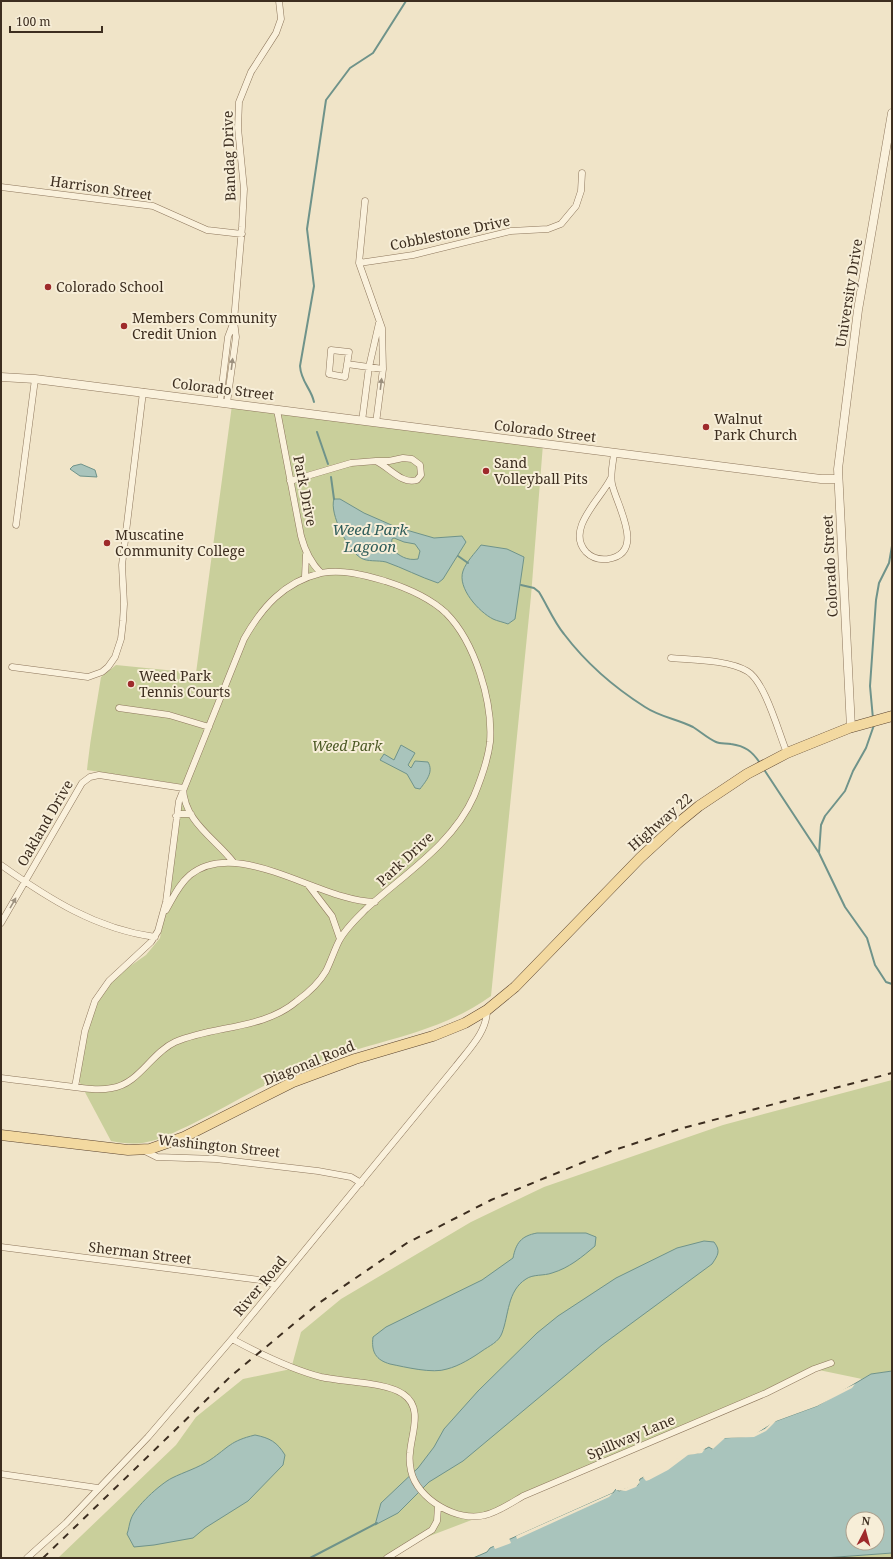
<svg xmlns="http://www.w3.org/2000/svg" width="893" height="1559" font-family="'Noto Serif',serif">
<rect width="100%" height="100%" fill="#f0e4c8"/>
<!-- green -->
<path fill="#c9cf9b" d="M232 405 543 444 531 596 491 996C435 1037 362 1042 300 1069 262 1085 228 1106 192 1124 177 1131 162 1139 147 1142 135 1145 122 1143 111 1141L79 1081 88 1027 99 1000 116 976 146 955 160 938 184 786 179 784 87 770C90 739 96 709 101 677L116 665 196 673Z
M892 1080V1371L871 1374 862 1379 814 1369 490 1513 406 1545 385 1558H58L176 1445 196 1417 243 1379 291 1369 301 1332 341 1299 471 1222 544 1187 723 1125Z
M892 1553V1558H824Z"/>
<!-- water -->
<path fill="#a9c4bc" stroke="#6f938a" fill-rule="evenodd" d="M81 464 95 470 97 477 80 476 70 469 73 466Z
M334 499H340L364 513 396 527 434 538 462 536 466 542 443 579 438 583C420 577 403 568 386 562 378 560 367 562 361 558 348 551 329 513 334 499ZM394 538 404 542 415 544 420 551 418 559C407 561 399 556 391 548L392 539Z
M481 545 507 549 524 557 515 619 508 624C503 622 497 621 493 619 479 612 457 588 463 571 466 562 475 553 481 545Z
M401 745 415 753 408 765 411 768 415 761 428 762C434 772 426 781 420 789L415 788 407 774 380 760 384 754 394 760Z
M537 1233H586L596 1237 595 1246C582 1257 569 1268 552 1273 544 1276 533 1274 526 1279 507 1291 509 1315 502 1333 499 1342 489 1346 482 1351 472 1358 459 1366 447 1369 433 1374 405 1367 390 1364 376 1360 371 1352 373 1337L386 1327 482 1280 513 1258C516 1243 521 1236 537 1233Z
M704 1241 714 1242C721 1251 718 1255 712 1264L602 1345 463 1461 429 1482 398 1513 375 1525 381 1503 418 1468 434 1447 444 1429 478 1391 537 1333 558 1316 616 1278 677 1248Z
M892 1371V1553L824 1558H473L487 1552 490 1548 613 1493 616 1489 619 1491 638 1485 640 1479 644 1477 646 1480 688 1454 698 1453 709 1447 712 1449 724 1438 753 1436 776 1421 817 1406 871 1374ZM853 1519H877V1543H853Z
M255 1435C270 1438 277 1442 285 1455L283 1465 248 1501 205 1528 193 1538 154 1545 134 1547 127 1534C129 1529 129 1524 131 1519 135 1507 160 1484 172 1478 184 1472 198 1468 210 1460 229 1447 230 1441 255 1435Z"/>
<!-- pier -->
<path fill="#f0e4c8" d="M855 1384 852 1388 817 1406 776 1421 766 1431 754 1437 725 1438 713 1449 709 1446H712L724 1436 753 1434 765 1429 776 1418 817 1404 829 1396Z
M705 1449 702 1453 688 1455 668 1470 649 1480 646 1481 642 1476 647 1478 687 1452Z
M638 1478 640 1482 636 1487 626 1491 616 1490V1488L623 1489 636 1484Z
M613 1493 609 1497 517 1539 516 1536Z
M509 1538 511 1543 495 1549 493 1545Z"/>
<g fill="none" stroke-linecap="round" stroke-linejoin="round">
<!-- stream -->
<path stroke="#6f938a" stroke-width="2" d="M892 365V376
M314 402C311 388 301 382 300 366L314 286 307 229 326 100 350 68 373 53 406 1
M317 432 328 464
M331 477 334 499
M458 556 468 563
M521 585 534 588 539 592C547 605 554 622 564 634 586 663 615 688 645 707 660 717 677 719 693 727 701 732 707 738 716 742 720 744 726 743 731 744 745 746 752 751 760 763
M873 719 870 686 876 600 879 583 889 563 892 546
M763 768 819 853 845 907 867 938 875 965 886 982 892 984
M819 853 821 825 825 816 845 791 853 771 866 748 874 725
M310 1558 377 1523"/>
<defs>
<path id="minor" d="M1 187 153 206 207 230 242 234
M365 201 359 263 382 328 383 369 376 423
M359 263 413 255 511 231 548 229 561 224 576 206 581 191 582 173
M331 350 349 352 345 377 329 374Z
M347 364 383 369
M220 402 228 337 234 321 242 227 244 189 238 128 239 102 251 72 276 33 281 19 279 1
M227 403 236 337 234 321
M362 421 369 367 379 323
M403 458 412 459 420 465 421 475 417 480C402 485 389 467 376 461H389Z
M611 478C601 499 565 529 586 552 592 558 600 560 608 559 647 553 616 504 612 484 610 474 613 463 614 454
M290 481 351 463 376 461
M16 525 35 379
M305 577 306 555
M671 658C694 660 728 660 747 671 765 681 779 734 787 753
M12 667 88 677 102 672 108 667 115 657 121 639 123 621 124 604 122 565 143 392
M119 708 169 715 209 727
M176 816 181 814H191
M1 865C49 899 96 929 155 937
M309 886 332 916 340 939
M166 910C173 898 179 884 190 875 238 836 321 902 375 902
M1 923 82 783 90 777 99 775 183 788C184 822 216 839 234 863
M1 1078C23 1081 44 1083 66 1086 81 1088 97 1091 112 1088 139 1084 151 1053 175 1042 214 1025 263 1030 297 1001 308 993 319 983 326 971 331 961 334 951 339 941 345 929 356 919 366 909 403 875 453 844 474 796 481 779 488 760 490 742 493 702 475 642 446 613 429 597 407 588 385 581 364 575 343 569 321 573 310 562 305 551 301 536L277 410
M75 1087 85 1031 95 1001 109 981 151 942 158 931 166 902 179 801 244 639C262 607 284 582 321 573
M145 1151 157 1157 216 1159 318 1171 351 1177 361 1183
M1 1247 260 1280 275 1285
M232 1339C260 1354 290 1369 321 1377 343 1382 386 1382 403 1394 424 1408 411 1434 410 1453 409 1459 410 1466 411 1471 417 1499 458 1523 485 1515 498 1512 511 1503 523 1496L766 1393 814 1369 831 1363
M1 1474 98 1488
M27 1558 66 1523 148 1437 232 1339 456 1066C469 1049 487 1032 487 1010
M387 1558 432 1530 437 1521 438 1507"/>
<path id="tertiary" d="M1 377 35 379 821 479H837
M851 728 838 469 858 310 892 113"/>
<path id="primary" d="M1 1135 128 1150 150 1149 184 1137 293 1082 355 1059 433 1036 465 1023 487 1010 515 987 640 858 677 824 699 806 747 774 787 753 849 728 892 716"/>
</defs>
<!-- minor casing -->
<use href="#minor" stroke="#8d765c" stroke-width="7"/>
<!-- tertiary casing -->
<use href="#tertiary" stroke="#8d765c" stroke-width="9"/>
<!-- primary casing -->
<use href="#primary" stroke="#5b4430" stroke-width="11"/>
<!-- minor -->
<use href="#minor" stroke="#faf1dc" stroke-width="6"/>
<!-- tertiary -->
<use href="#tertiary" stroke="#faf1dc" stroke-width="8"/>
<!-- primary -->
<use href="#primary" stroke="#f3d9a0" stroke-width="10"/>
<!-- rail -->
<path stroke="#3d2e20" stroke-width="2" stroke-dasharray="7 7" stroke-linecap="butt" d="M43 1558 231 1376 319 1303 407 1243 491 1200 611 1151 683 1128 892 1073"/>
</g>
<!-- one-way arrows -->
<defs><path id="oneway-solid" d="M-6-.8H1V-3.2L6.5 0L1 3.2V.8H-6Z"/></defs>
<g fill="#9c907e">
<use href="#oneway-solid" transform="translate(232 364) rotate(-83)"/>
<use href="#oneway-solid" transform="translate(381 384) rotate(-83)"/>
<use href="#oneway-solid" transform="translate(13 903) rotate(-60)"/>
</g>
<!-- markers -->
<g fill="#9e2a2b" stroke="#f7eed8" stroke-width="1.5">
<circle cx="48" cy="287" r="4"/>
<circle cx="124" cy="326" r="4"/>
<circle cx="706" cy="427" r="4"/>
<circle cx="486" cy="471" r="4"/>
<circle cx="107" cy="543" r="4"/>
<circle cx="131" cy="684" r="4"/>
</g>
<g text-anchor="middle" stroke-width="4" stroke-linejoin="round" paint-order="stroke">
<!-- street labels -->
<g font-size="14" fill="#3d2e20" stroke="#f7eed8">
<text transform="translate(229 156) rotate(-92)" y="5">Bandag Drive</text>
<text transform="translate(101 188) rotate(8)" y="5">Harrison Street</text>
<text transform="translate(450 233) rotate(-12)" y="5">Cobblestone Drive</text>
<text transform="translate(849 293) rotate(-81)" y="5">University Drive</text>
<text transform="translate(223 389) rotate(7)" y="5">Colorado Street</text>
<text transform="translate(545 431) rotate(7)" y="5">Colorado Street</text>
<text transform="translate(305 491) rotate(79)" y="5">Park Drive</text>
<text transform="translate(830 566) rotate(-93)" y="5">Colorado Street</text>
<text transform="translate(660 822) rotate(-41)" y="5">Highway 22</text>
<text transform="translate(45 823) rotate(-60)" y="5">Oakland Drive</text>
<text transform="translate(405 859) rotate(-43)" y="5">Park Drive</text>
<text transform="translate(309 1063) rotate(-22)" y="5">Diagonal Road</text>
<text transform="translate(219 1146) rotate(6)" y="5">Washington Street</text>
<text transform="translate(140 1253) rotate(7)" y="5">Sherman Street</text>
<text transform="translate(260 1286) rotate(-50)" y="5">River Road</text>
<text transform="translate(631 1437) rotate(-23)" y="5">Spillway Lane</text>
</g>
<!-- poi labels -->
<g font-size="14" fill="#3d2e20" stroke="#f7eed8" text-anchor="start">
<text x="56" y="292">Colorado School</text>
<text x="132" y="323">Members Community<tspan x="132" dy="16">Credit Union</tspan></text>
<text x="714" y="424">Walnut<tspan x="714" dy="16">Park Church</tspan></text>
<text x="494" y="468">Sand<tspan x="494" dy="16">Volleyball Pits</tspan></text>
<text x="115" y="540">Muscatine<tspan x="115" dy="16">Community College</tspan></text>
<text x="139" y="681">Weed Park<tspan x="139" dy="16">Tennis Courts</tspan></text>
</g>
<!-- park labels -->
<g font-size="14" font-style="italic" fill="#4d5a26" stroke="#f7eed8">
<text x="347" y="751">Weed Park</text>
</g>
<!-- water labels -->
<g font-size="15" font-style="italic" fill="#2f5d5a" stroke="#f7eed8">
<text x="370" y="535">Weed Park<tspan x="370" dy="17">Lagoon</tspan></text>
</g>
</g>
<!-- border -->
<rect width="893" height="1559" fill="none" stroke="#3d2e20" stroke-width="4"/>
<!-- north arrow -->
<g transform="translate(865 1531) rotate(6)"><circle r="19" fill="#f7eed8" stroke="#ada18e"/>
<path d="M0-3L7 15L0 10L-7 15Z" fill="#9e2a2b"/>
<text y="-6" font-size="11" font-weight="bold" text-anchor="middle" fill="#3d2e20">N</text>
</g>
<!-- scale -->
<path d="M10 26v6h92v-6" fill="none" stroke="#3d2e20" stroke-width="2"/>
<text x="16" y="26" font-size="12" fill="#3d2e20" stroke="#f7eed8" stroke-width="3" paint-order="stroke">100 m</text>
</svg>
